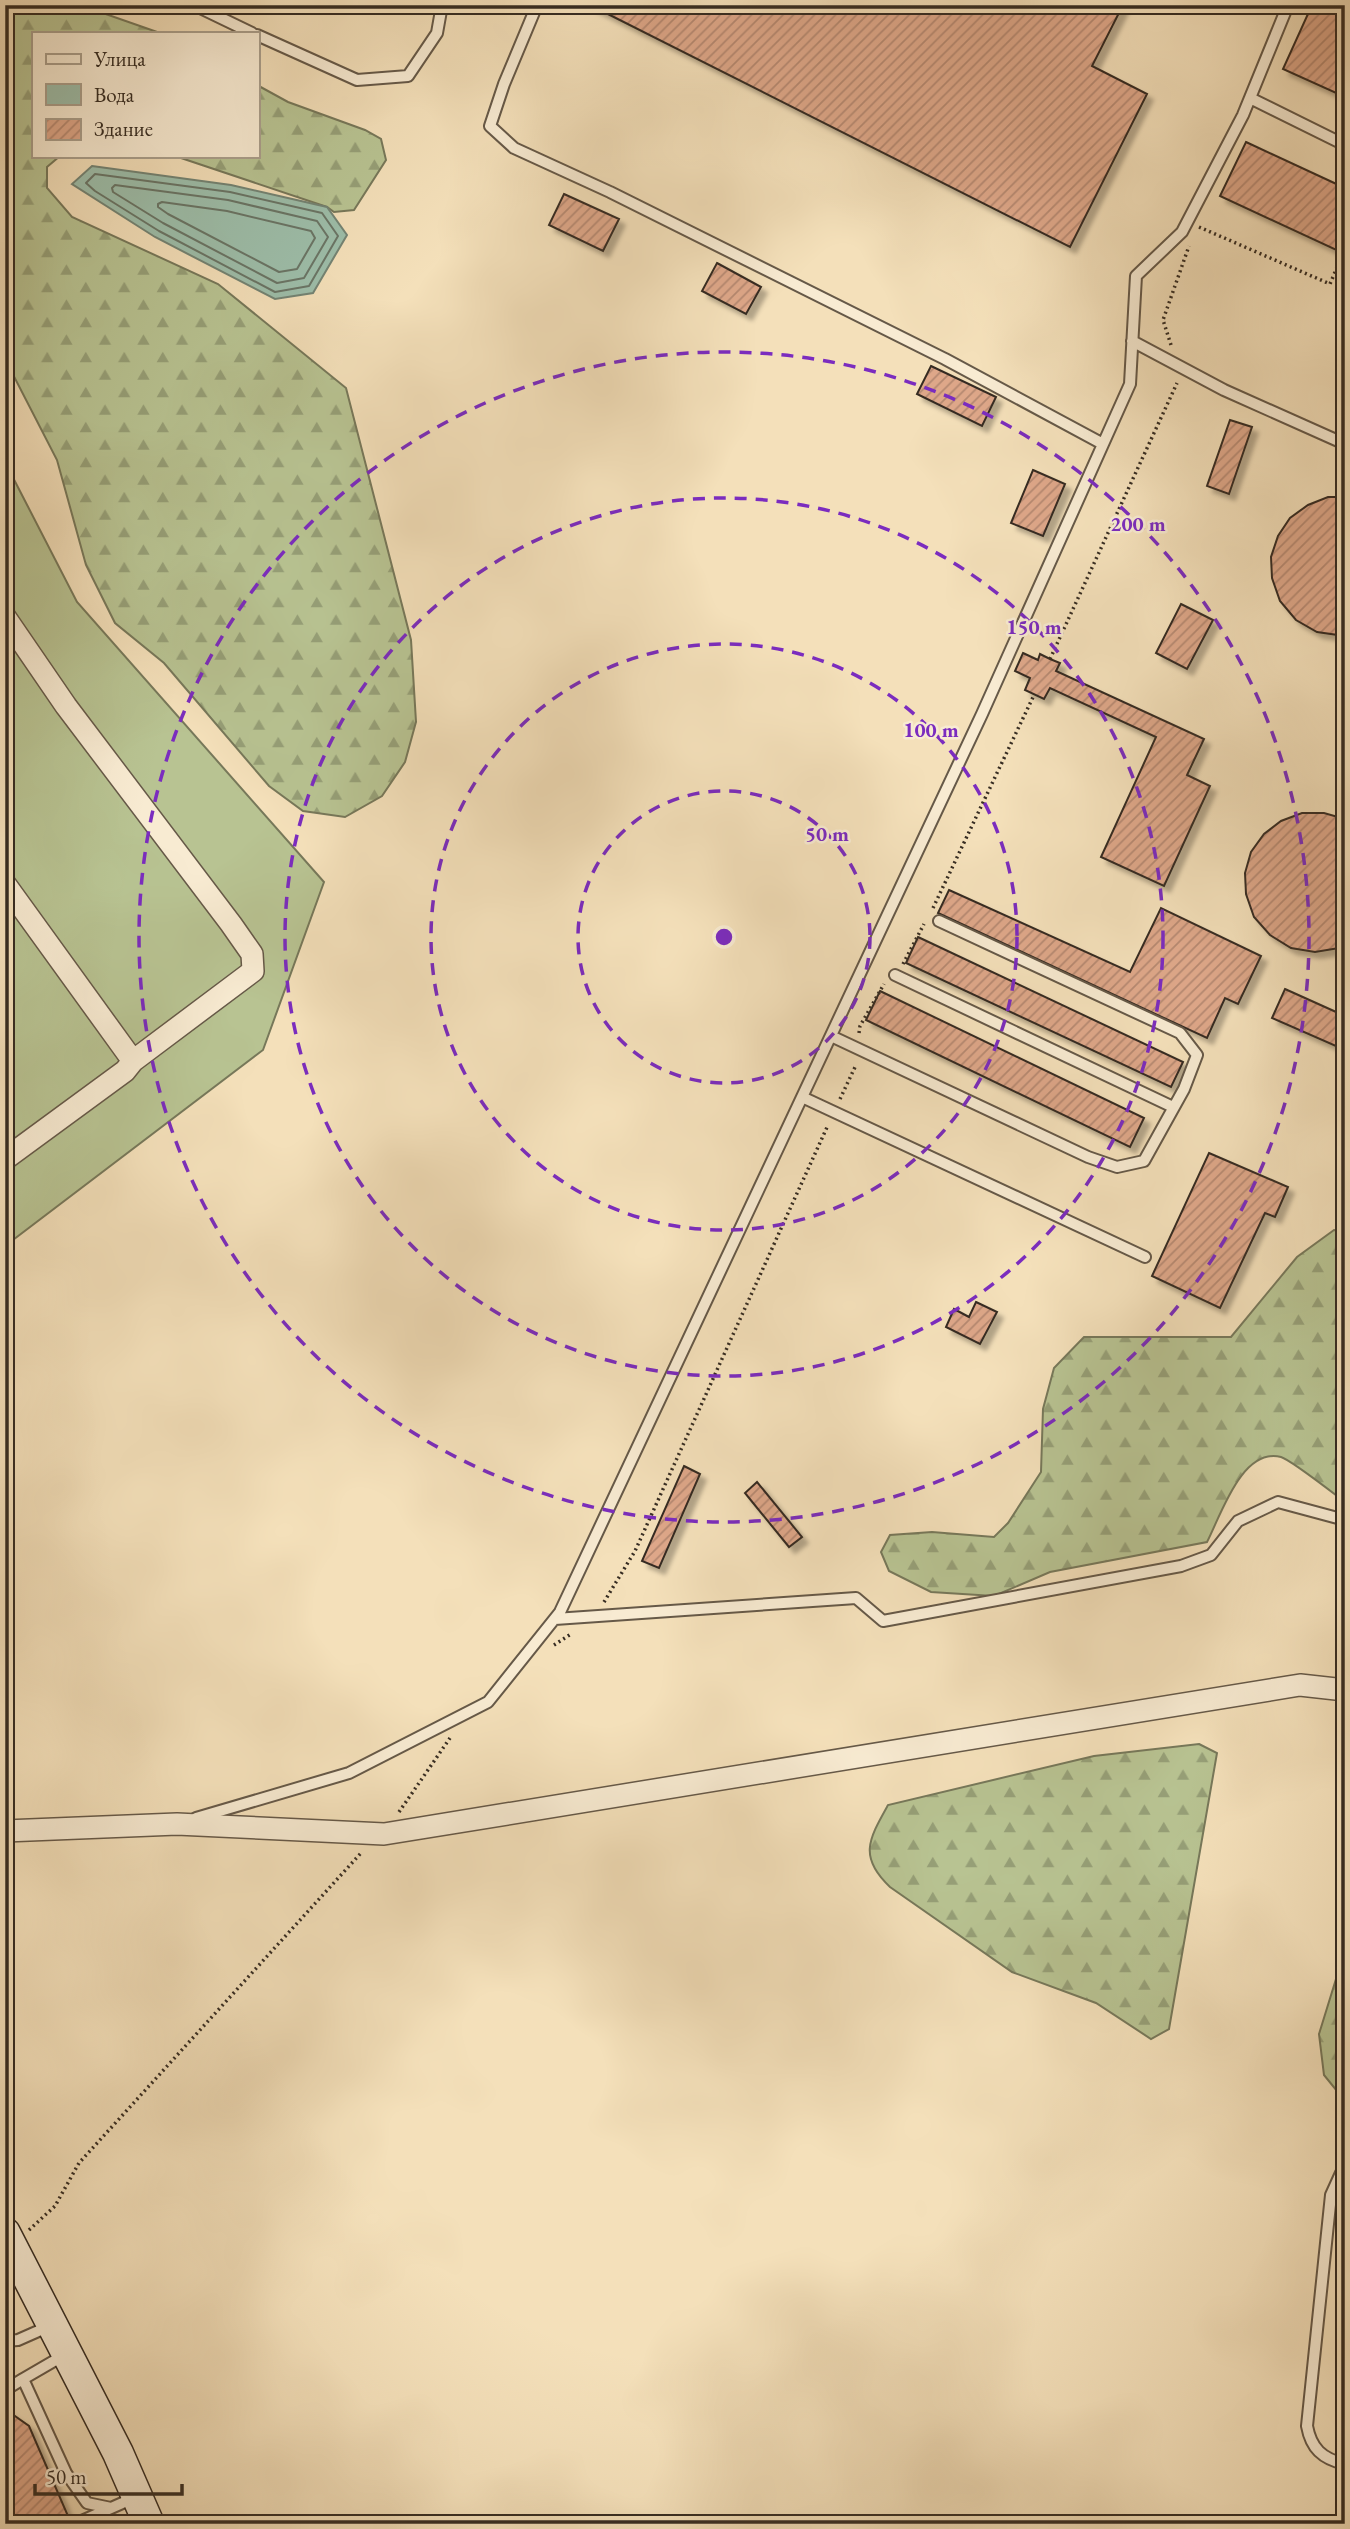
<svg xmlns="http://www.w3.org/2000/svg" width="1350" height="2529" font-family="'EB Garamond',serif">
<defs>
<pattern id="forest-firs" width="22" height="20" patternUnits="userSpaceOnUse" patternTransform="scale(1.75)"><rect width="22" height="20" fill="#b8c392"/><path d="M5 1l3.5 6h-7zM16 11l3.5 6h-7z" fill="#969f77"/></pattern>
<pattern id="building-hatch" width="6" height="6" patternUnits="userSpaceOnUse" patternTransform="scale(1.75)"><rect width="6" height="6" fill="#dea789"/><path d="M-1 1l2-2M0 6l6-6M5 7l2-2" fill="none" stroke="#b58870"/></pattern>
<filter id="shadow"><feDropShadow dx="6" dy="6" stdDeviation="2" flood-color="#0004"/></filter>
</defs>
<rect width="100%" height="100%" fill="#f4e0ba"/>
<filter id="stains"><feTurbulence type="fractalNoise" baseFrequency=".00286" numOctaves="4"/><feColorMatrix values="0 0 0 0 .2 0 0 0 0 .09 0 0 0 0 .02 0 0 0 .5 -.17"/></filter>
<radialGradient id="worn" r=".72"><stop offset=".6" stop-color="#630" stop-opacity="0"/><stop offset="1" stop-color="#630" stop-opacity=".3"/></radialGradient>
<!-- forest -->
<path fill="url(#forest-firs)" stroke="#77785a" stroke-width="2" d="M5 5H80L160 33H33V156H60L47 167V188L72 217 218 284 346 388 411 640 416 722 405 762 382 796 345 817 303 811 269 786 164 663 115 623 86 565 57 460 5 359Z
M257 85 288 102 365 130 381 139 386 160 354 210 334 212 327 207 175 156H257Z
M1334 1230 1345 1232V1502C1333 1493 1291 1460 1281 1457 1242 1447 1221 1515 1207 1542L1050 1572 994 1596 931 1592 889 1571 881 1552 890 1535 932 1532 994 1537 1008 1523 1041 1472 1043 1409 1054 1368 1084 1337H1231L1297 1257Z
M1199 1744 1217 1753 1169 2029 1151 2039 1096 2003 1012 1972 890 1887C858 1857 869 1839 888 1805L1094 1756Z
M1345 1905V2101L1324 2075 1319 2034 1344 1953Z"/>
<!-- garden -->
<path fill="#b8c392" stroke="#77785a" stroke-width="2" d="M5 462 77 602 324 882 263 1050 5 1246Z"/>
<!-- water -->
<path fill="#9dbeaa" stroke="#748474" stroke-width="2" d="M92 166 231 185 327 207 347 235 313 293 275 299 155 237 72 184Z"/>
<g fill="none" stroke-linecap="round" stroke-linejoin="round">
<!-- shore -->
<path stroke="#6a7566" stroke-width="2" d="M95 174 230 192 322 213 338 236 309 286 275 292 159 231 95 191 86 183Z
M115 185 228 200 317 221 328 237 304 278 277 283 163 223 113 192 112 188Z
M162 202 227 211 311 231 315 238 297 269 279 272 168 214 158 207V204Z"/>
</g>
<!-- building -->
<path fill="url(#building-hatch)" stroke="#362c22" stroke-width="2" filter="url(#shadow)" d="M590 5H1123L1092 66 1147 94 1070 247Z
M1312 5H1345V97L1283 69Z
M1246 142 1345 188V254L1220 196Z
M564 194 619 219 603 251 549 225Z
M717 263 761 287 746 314 702 291Z
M931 366 996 397 982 426 917 394Z
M1230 420 1252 427 1229 494 1207 486Z
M1033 470 1065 484 1043 536 1011 523Z
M1328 497H1345V636L1317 632 1296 620 1280 601 1272 578 1271 557 1278 536 1290 518 1308 505Z
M1181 604 1213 620 1187 669 1156 653Z
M1023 653 1038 660 1040 654 1050 659 1060 663 1056 671 1204 739 1187 775 1210 786 1164 886 1101 857 1156 737 1050 688 1044 699 1025 690 1030 678 1015 671Z
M1302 813H1324L1345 819V944L1339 948 1315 952 1291 948 1270 935 1254 917 1246 894 1245 873 1251 852 1264 834 1281 821Z
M949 890 1130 972 1161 908 1261 956 1238 1004 1225 998 1207 1038 938 913Z
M918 937 1183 1062 1171 1087 906 963Z
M1285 989 1345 1016V1050L1272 1018Z
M880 991 1144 1118 1130 1147 866 1020Z
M1209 1153 1288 1187 1275 1217 1265 1213 1220 1308 1152 1276Z
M976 1302 997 1312 980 1344 946 1327 954 1309 969 1317Z
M684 1466 700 1474 659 1568 642 1561Z
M757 1482 802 1537 789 1547 745 1493Z
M5 2409 29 2426 68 2516 51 2524H5Z"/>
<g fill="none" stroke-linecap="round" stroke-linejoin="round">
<defs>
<path id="lane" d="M194 5 252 33
M537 5 504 84 490 126 514 148 610 192 945 359 1103 444
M257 35 357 80 408 76 437 33 442 5
M1250 98 1345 145
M1132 341 1224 390 1345 444
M895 975 1173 1107
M831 1036 1088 1157 1117 1167 1144 1161 1184 1089 1197 1055 1180 1033 939 921
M802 1097 1145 1257
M555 1619 856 1598 883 1621 1181 1566 1211 1555 1238 1521 1278 1502 1345 1520
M196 1818 349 1773 488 1702 560 1612 982 714 1130 384 1136 276 1182 232 1243 115 1288 5
M1345 2171 1341 2173 1331 2195 1307 2426C1311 2448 1322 2459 1345 2464
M5 2341 18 2340 52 2325
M23 2379 66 2354
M5 2390 23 2379 66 2473 87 2503 111 2508
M75 2524 136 2497"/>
<path id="street" d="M5 617 66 706 231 924 252 954 253 971 133 1061 125 1071 5 1159
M5 884 133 1061
M5 1831 177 1824 384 1834 1300 1685 1345 1690"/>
<path id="secondary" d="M5 2233 118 2453 149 2524"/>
</defs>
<!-- lane casing -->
<use href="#lane" stroke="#665948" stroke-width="14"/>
<!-- street casing -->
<use href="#street" stroke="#665948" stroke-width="24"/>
<!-- secondary casing -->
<use href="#secondary" stroke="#362c22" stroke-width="33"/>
<!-- path -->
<path stroke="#362c22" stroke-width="3.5" stroke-dasharray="2 3.5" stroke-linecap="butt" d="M1199 227 1330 284 1343 253
M1171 345 1163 320 1189 246
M1050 659 1177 383
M933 908 1034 695
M903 964 924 924
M859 1033 860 1026 884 984
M840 1099 856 1065
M604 1602 635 1551 828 1125
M554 1645 571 1634
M399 1812 450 1738
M29 2230 55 2206 79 2163 361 1853"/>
<!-- lane -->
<use href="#lane" stroke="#f8ebd2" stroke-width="10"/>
<!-- street -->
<use href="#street" stroke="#f8ebd2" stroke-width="21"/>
<!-- secondary -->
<use href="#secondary" stroke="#f8ebd2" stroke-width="30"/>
</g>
<!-- distance rings -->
<g fill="none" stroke="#7b2cbf" stroke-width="3.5" stroke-dasharray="12 9">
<circle cx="724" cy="937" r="146"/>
<circle cx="724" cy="937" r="293"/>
<circle cx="724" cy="937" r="439"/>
<circle cx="724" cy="937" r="585"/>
</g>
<circle cx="724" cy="937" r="10" fill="#7b2cbf" stroke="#f8ebd2" stroke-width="3.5"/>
<g font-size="21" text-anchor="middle" font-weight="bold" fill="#7b2cbf" stroke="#f8ebd2" stroke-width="5" stroke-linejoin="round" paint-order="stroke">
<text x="1138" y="531">200 m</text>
<text x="1034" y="634">150 m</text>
<text x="931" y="737">100 m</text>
<text x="827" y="841">50 m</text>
</g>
<!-- margin -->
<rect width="1350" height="2529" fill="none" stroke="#f4e0ba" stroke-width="28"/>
<rect x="7" y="7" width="1336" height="2515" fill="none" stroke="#362c22" stroke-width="3.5"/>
<rect x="14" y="14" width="1322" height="2501" fill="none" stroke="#362c22" stroke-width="2"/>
<!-- legend -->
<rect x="32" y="32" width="228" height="126" fill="#f8ebd2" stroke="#aa9f8c" stroke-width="2"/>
<rect x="46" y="54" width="35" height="10" fill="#f8ebd2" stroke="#aa9f8c" stroke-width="2"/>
<text x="94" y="66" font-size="21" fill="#362c22">Улица</text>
<rect x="46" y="84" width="35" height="21" fill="#9dbeaa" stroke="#aa9f8c" stroke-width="2"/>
<text x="94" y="102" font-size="21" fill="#362c22">Вода</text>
<rect x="46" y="119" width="35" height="21" fill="url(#building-hatch)" stroke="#aa9f8c" stroke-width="2"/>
<text x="94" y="136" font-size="21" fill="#362c22">Здание</text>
<!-- scale -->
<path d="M35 2484v10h147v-10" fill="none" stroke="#362c22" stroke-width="3.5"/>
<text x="46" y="2484" font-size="21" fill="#362c22" stroke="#f8ebd2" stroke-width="5" paint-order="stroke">50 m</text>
<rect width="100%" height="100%" filter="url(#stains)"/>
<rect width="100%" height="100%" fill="url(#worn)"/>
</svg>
